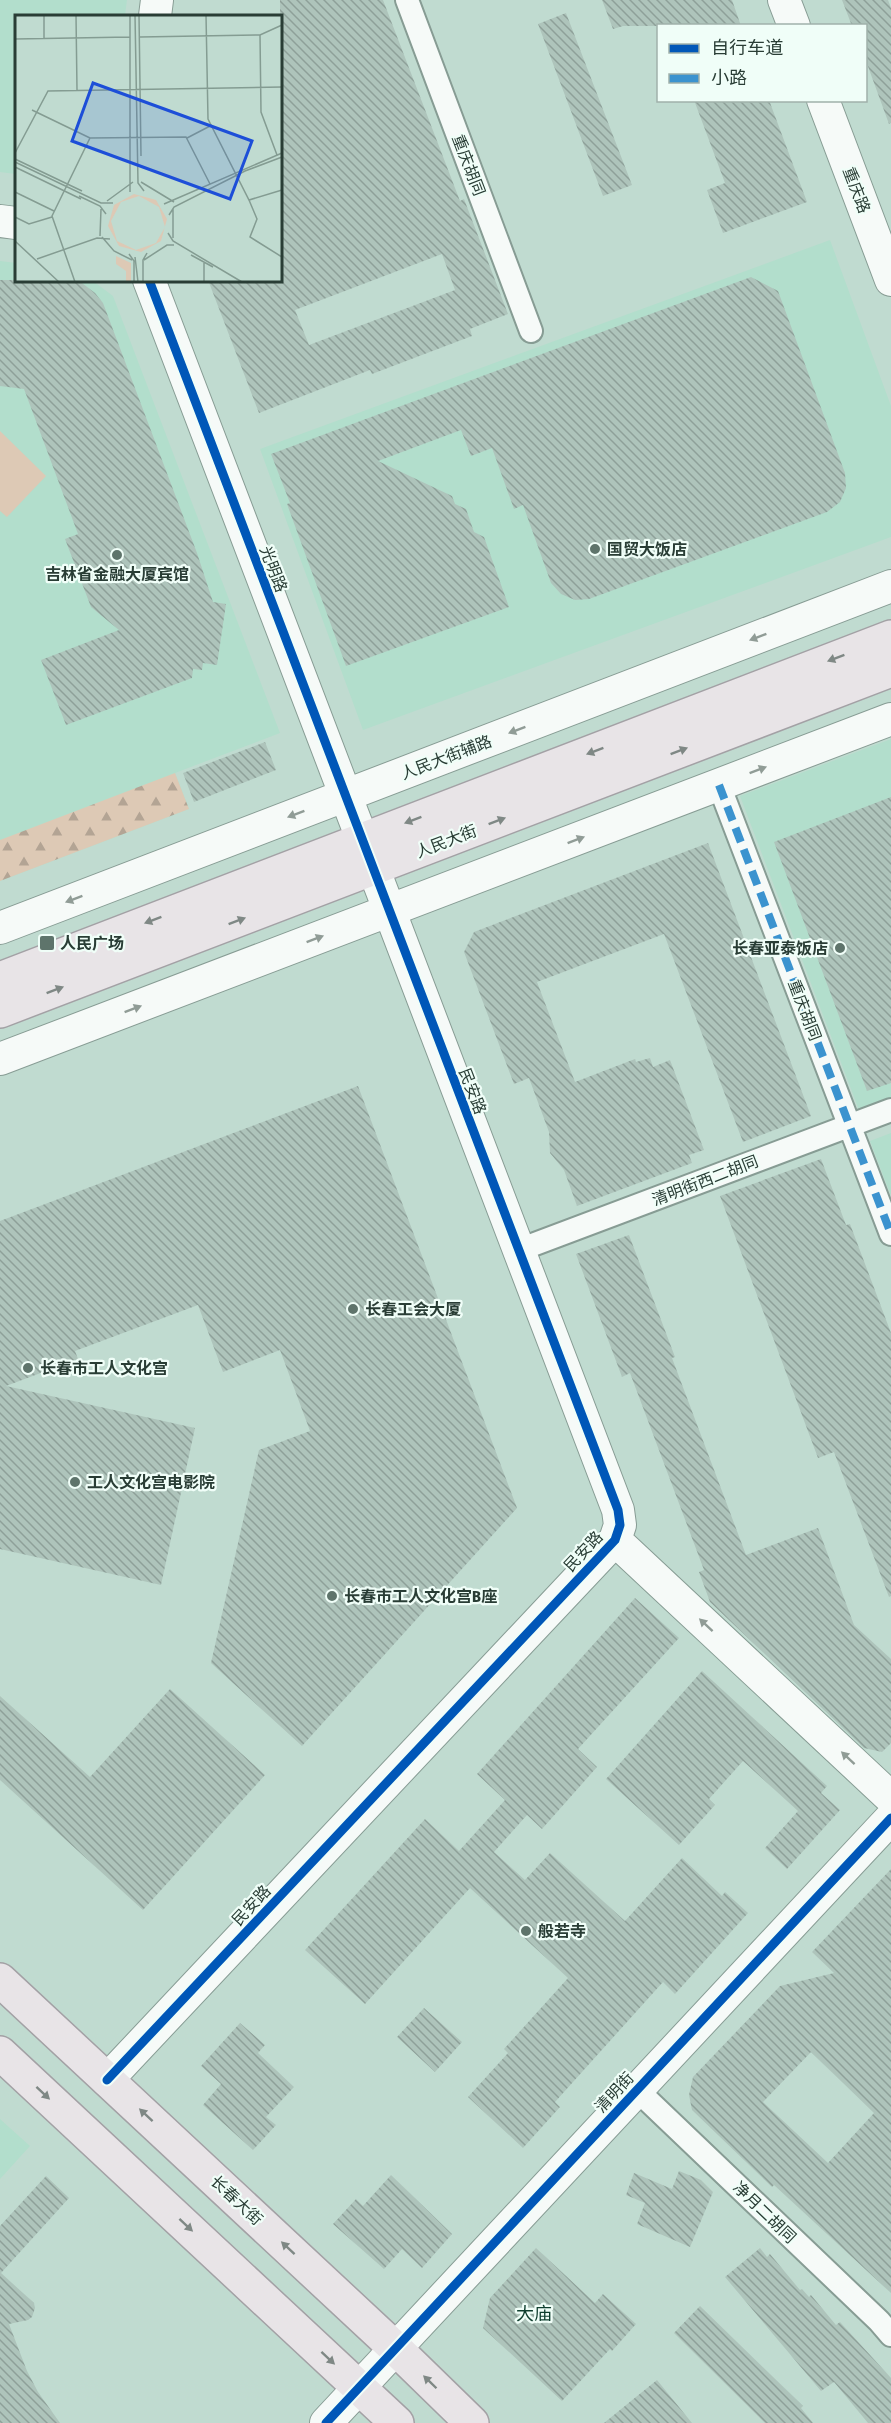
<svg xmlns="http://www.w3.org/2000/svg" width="891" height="2423" font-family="'Fira Sans Condensed','Noto Sans SC',sans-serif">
<defs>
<pattern id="forest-firs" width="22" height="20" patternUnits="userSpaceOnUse" patternTransform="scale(1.5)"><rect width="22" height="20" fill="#ddc9b5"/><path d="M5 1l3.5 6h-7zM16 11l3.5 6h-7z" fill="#b3a494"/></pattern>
<pattern id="building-back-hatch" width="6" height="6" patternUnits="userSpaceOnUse" patternTransform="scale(1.5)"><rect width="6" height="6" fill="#aec4bb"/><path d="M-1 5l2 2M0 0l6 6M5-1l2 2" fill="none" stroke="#8ea099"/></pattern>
</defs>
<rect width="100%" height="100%" fill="#c0dbd0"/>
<!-- built -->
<path fill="#b2decc" d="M0 0H127L125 16H16V174L0 172Z
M830 240 891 406V537L363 730 260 449Z
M0 261 16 263V280L93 281 113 296 280 733 175 773 189 809 0 881Z
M891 739V1098L859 1110 740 796Z
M891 1133V1196L870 1141Z
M0 2119 30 2146 0 2179Z"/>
<!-- grass -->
<path fill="#ddc9b5" d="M0 431 46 476 7 517 0 511Z"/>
<!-- forest -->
<path fill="url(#forest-firs)" d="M175 773 189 809 0 881V840Z"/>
<!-- building -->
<path fill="url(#building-back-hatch)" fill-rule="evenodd" d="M280 0H383L460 201 464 199 508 314 470 329 472 336 372 374 370 370 259 413 208 280H280ZM442 254 455 290 309 345 295 310Z
M602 0H732L741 26H623L613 29Z
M842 0H888L891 8V123L889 124 866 61V26H852Z
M566 13 632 185 603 196 538 24Z
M694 100H769L807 202 723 233 707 190 725 183Z
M751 277 778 291 845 473 846 488 840 502 827 512 589 599 575 600 561 594 551 583 523 505 514 509 492 448 471 456 461 430 378 461 452 496 455 504 466 509 474 532 484 537 509 607 346 666 287 504 290 503 271 454Z
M0 280H78L95 293 103 303 197 553 213 602 226 604 217 665 203 663 202 670 193 669 192 678 66 725 41 660 119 630 91 607 65 539 78 534 24 389 0 386Z
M265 742 276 770 194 802 183 773Z
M891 797V1083L867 1091 774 842Z
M708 843 811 1116 743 1142 664 934 537 982 575 1082 635 1059 636 1062 650 1058 653 1067 670 1060 704 1150 689 1155 692 1163 577 1206 564 1170 550 1153 549 1132 529 1078 514 1084 464 952 474 932Z
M358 1086 517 1508 302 1746 211 1663 259 1450 310 1431 280 1350 223 1372 198 1305 75 1351 78 1359 6 1386 195 1428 161 1585 0 1549V1221Z
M821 1159 846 1225 850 1224 891 1333V1596L889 1597 834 1452 818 1458 720 1196Z
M629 1235 675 1357 672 1358 746 1555 818 1528 854 1625 891 1659V1743L882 1752 864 1748 710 1602 699 1572 704 1570 630 1373 622 1377 576 1254Z
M635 1598 679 1638 578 1749 597 1767 542 1829 527 1815 494 1852 525 1880 550 1853 625 1921 682 1858 722 1896 725 1892 748 1913 675 1994 663 1982 555 2102 560 2107 523 2148 468 2097 508 2053 504 2049 568 1978 470 1888 365 2004 305 1950 425 1819 459 1851 505 1800 477 1774Z
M702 1671 827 1786 821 1793 840 1810 787 1869 765 1848 798 1811 743 1761 709 1799 715 1805 679 1845 606 1779Z
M170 1689 265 1775 143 1910 0 1780V1696L90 1777Z
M891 1869V2293L774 2185 772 2187 692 2110 689 2095 693 2077 780 1986 834 1973 812 1952ZM811 2052 874 2113 828 2163 763 2102Z
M424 2008 462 2042 435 2072 397 2037Z
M240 2023 265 2045 258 2053 294 2087 266 2117 276 2125 253 2150 203 2105 221 2084 201 2066Z
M679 2171 701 2180 713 2192 690 2247 637 2224 645 2203 626 2195 634 2173 672 2189Z
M391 2175 452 2234 422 2268 402 2249 384 2269 333 2224 356 2199 363 2206Z
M46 2176 69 2198 1 2273 34 2303 35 2308 32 2317 28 2320 9 2324 27 2371 38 2392 60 2423H0V2226Z
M536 2248 595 2303 603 2294 636 2324 612 2351 610 2349 562 2401 483 2328 490 2298Z
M760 2248 767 2257 770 2254 800 2290 802 2289 809 2297 811 2295 836 2325 840 2322 891 2378V2423H868L834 2382 821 2391 725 2277Z
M700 2306 803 2406 801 2408 813 2423H765L674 2333Z
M657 2380 692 2423H604L631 2401Z"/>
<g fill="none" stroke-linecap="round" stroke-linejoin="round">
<defs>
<path id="street" d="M407 0 531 331
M719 785 891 1234
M519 1250 891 1110
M637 2090 879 2321 891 2335"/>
<path id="secondary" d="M784 0 794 26
M155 16 157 0
M823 100 891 280
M0 221 16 223
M0 928 891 586
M0 1059 891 719
M615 1540 891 1798
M107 2080 615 1540 620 1525 618 1510 149 280
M326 2423 891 1818"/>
<path id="primary" d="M0 979 891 637
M0 1011 891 670
M0 1980 396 2349 472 2423
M0 2053 397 2423"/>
</defs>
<!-- street casing -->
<use href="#street" stroke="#879c94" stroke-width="26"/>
<!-- secondary casing -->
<use href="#secondary" stroke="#879c94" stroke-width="34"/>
<!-- primary casing -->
<use href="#primary" stroke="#a3a1a5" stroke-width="36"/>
<!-- street -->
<use href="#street" stroke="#f6faf8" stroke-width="22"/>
<!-- secondary -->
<use href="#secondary" stroke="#f6faf8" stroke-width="32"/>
<!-- primary -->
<use href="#primary" stroke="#e8e4e7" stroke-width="33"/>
<!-- quiet -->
<path stroke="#3b93cf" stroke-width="8" stroke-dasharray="15 8" stroke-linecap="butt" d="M719 785 891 1234"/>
<defs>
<path id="cycleway" d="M107 2080 615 1540 620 1525 618 1510 149 280
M326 2423 891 1818"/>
</defs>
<!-- cycleway casing -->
<use href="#cycleway" stroke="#f0fef8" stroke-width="13"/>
<!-- cycleway -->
<use href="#cycleway" stroke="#0057b8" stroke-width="9"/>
</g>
<!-- one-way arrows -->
<defs><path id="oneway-solid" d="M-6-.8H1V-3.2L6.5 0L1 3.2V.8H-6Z" transform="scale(1.5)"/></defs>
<g fill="#909c96">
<use href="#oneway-solid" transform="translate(758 637) rotate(159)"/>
<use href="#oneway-solid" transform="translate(517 730) rotate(159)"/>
<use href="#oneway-solid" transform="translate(758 770) rotate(-21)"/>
<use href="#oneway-solid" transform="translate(296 814) rotate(159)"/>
<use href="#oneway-solid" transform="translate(576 840) rotate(-21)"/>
<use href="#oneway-solid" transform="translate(74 899) rotate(159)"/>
<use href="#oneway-solid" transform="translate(315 939) rotate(-21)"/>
<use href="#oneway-solid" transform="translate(133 1009) rotate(-21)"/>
<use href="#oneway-solid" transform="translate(706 1625) rotate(-137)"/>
<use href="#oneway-solid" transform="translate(848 1758) rotate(-137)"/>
</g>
<g fill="#7f8885">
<use href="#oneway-solid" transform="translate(836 658) rotate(159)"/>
<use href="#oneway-solid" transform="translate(595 751) rotate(159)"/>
<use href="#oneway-solid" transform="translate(679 751) rotate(-21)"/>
<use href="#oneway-solid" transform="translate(413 820) rotate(159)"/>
<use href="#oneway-solid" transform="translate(497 821) rotate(-21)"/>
<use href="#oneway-solid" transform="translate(153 920) rotate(159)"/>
<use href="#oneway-solid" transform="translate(237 921) rotate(-21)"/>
<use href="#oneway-solid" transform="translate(55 990) rotate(-21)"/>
<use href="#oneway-solid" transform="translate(43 2093) rotate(43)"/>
<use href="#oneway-solid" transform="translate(146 2115) rotate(-137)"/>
<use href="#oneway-solid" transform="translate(186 2225) rotate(43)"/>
<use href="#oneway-solid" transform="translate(288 2248) rotate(-137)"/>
<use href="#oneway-solid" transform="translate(328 2358) rotate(43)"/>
<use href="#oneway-solid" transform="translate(430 2382) rotate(-136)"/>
</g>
<!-- markers -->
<g fill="#5e746b" stroke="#f0fef8" stroke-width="2">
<circle cx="595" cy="549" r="6"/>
<circle cx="117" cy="555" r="6"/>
<rect x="39" y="935" width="16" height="16" rx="3"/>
<circle cx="840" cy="948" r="6"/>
<circle cx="353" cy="1309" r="6"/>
<circle cx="28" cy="1368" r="6"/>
<circle cx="75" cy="1482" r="6"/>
<circle cx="332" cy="1596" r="6"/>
<circle cx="526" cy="1931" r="6"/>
</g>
<g text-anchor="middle" stroke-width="4.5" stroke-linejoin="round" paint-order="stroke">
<!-- street labels -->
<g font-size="16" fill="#293d35" stroke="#f0fef8">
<text transform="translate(469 165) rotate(69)" y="6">重庆胡同</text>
<text transform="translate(857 190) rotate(69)" y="6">重庆路</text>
<text transform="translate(274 569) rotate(69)" y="6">光明路</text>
<text transform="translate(446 757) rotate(-21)" y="6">人民大街辅路</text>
<text transform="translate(446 841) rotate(-21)" y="6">人民大街</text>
<text transform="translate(805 1010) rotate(69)" y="6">重庆胡同</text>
<text transform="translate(473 1091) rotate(69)" y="6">民安路</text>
<text transform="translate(705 1180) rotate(-21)" y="6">清明街西二胡同</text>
<text transform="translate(583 1551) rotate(-47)" y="6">民安路</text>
<text transform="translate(251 1905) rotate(-47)" y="6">民安路</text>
<text transform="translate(614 2092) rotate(-47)" y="6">清明街</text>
<text transform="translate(237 2200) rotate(43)" y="6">长春大街</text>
<text transform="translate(765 2212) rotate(44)" y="6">净月二胡同</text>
</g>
<!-- poi labels -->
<g font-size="16" font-weight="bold" fill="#293d35" stroke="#f0fef8" text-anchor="start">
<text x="607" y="555">国贸大饭店</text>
<text x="117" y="580" text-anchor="middle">吉林省金融大厦宾馆</text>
<text x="60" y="949">人民广场</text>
<text x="828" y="954" text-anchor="end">长春亚泰饭店</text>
<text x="365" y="1315">长春工会大厦</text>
<text x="40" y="1374">长春市工人文化宫</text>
<text x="87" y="1488">工人文化宫电影院</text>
<text x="344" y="1602">长春市工人文化宫B座</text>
<text x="538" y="1937">般若寺</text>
</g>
<!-- neighbourhood labels -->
<g font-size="18" fill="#0e3e2e" stroke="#f0fef8">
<text x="534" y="2320">大庙</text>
</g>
</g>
<!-- overview -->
<g transform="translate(15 15)">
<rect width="267" height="267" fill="#c0dbd0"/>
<path d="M119 179 141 185 152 204 146 226 126 237 104 231 93 211 99 190ZM124 181 144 192 150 212 141 228 121 235 102 226 96 206 106 187Z" fill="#ddc9b5" fill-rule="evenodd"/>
<path d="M101 241 116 248V267H111V256L101 249Z" fill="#ddc9b5"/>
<path fill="none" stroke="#849c92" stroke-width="1.5" d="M29 0V24M61 0 62 75M115 0V177M120 0 123 168 129 176M124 0 126 141M191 0 193 104 234 185 267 175M245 20 246 97 262 140M125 22 245 20 267 10M0 24 115 22M17 95 75 123M172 123 197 110M0 138 33 76 267 72M0 144 67 176M0 147 86 188H98M0 152 66 184M126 167 159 187M0 177 39 196M64 181 85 191 91 199M234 185 242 204 235 222 267 242M92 186 118 167M149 189 267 138M158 194V223M154 200 159 192 230 156 267 142M0 202 14 209 37 202M153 218 158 226 227 267M85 221 86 194M87 222 99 236 117 245M0 226 44 267M114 239 119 246V267M176 240 198 252M120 242 123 267M22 244 82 223 95 224M129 245 152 230H159M60 267 37 201 75 123 171 122 195 169M128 267V245L132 238M189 267V248"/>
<path fill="#1d4ed8" fill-opacity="0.15" stroke="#1d4ed8" stroke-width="3" d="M78 68 237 126 215 184 57 126Z"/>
<rect width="267" height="267" fill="none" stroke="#293d35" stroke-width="3"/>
</g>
<!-- legend -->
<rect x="657" y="24" width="210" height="78" fill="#f0fef8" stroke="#a0b1aa" stroke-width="1.5"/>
<rect x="669" y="44" width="30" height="9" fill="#0057b8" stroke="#a0b1aa" stroke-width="1.5"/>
<text x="711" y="54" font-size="18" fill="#293d35">自行车道</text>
<rect x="669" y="74" width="30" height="9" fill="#3b93cf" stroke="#a0b1aa" stroke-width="1.5"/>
<text x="711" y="84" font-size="18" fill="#293d35">小路</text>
</svg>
